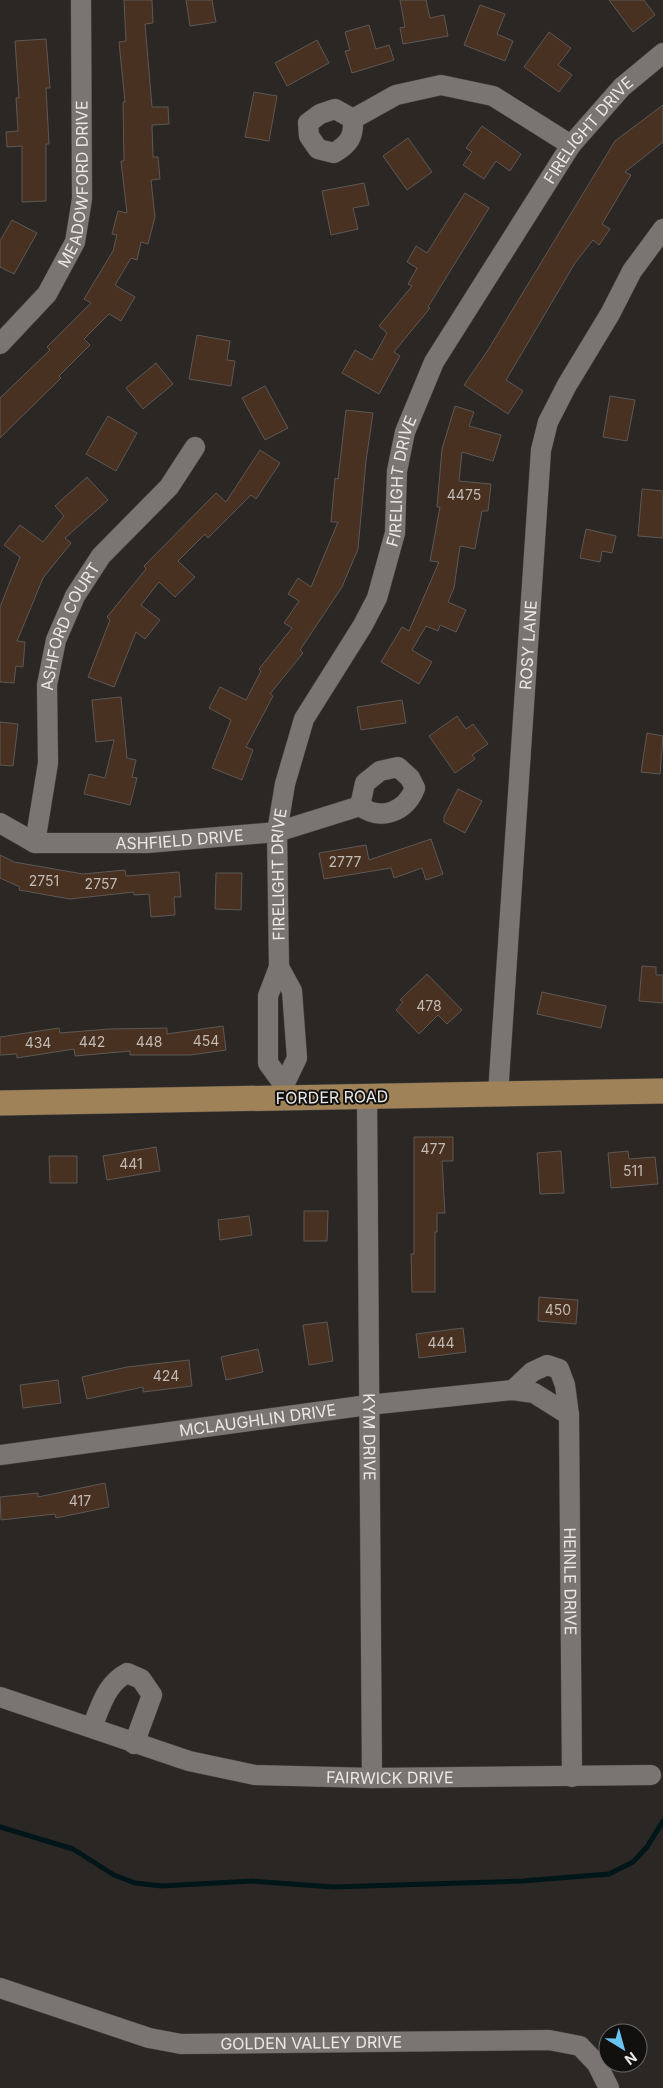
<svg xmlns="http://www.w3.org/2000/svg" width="663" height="2088" font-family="Inter,sans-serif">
<rect width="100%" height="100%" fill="#2b2725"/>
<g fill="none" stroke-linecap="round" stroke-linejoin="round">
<!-- stream -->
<path stroke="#001619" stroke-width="5" d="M0 1827 73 1849 114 1875 135 1883 162 1886 252 1881 333 1887 522 1881 609 1874 633 1862 647 1847 663 1821"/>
</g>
<!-- building -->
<path fill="#493121" stroke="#5d5856" d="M124 0H152L153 23 145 24 152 107H168L169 124 152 125 153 157H158L160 179 151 180 155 217 148 244 141 242 137 260 131 258 115 285 135 297 121 321 109 314 84 339 90 345 59 376 61 378 0 438V398L50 350 47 347 91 303 84 299 113 251 117 235 112 234 118 211 127 213 121 161H124L123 102H125L119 42 126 41Z
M186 0H212L216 22 190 26Z
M400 0H426L430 18 444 15 448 36 403 44 400 28 405 27Z
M609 0H644L655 15 633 32Z
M480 5 505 14 497 34 513 41 505 61 464 45Z
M369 25 376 49 389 45 394 60 352 73 345 51 350 50 345 32Z
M549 32 571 48 558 65 572 75 559 92 524 67Z
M46 39 50 88H46L49 144H46V201L22 202V146L7 147 6 132 18 131 16 98H19L15 41Z
M317 40 329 63 287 86 275 63Z
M254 92 277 96 269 141 245 137Z
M663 105V142L625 172 631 175 602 224 610 229 599 245 593 240 575 263 506 380 523 391 508 414 464 385 488 350 615 141Z
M482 126 521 154 510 171 496 161 484 179 463 165 472 152 466 148Z
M408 138 432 172 407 190 383 156Z
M364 183 369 205 353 208 358 229 331 235 322 191Z
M465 193 489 208 428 307 430 308 394 352 400 356 379 394 342 373 355 350 372 360 387 333 379 326 412 286 408 284 417 268 407 262 416 246 427 253Z
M12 220 37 233 14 274 0 267V241Z
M197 335 230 341 227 360 235 361 231 386 189 379Z
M156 363 173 384 143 409 126 388Z
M265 386 288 428 265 440 242 398Z
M610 396 635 400 627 441 603 437Z
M455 406 474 412 469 426 501 435 493 461 462 452 459 481 491 484 488 511H482L475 549 460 546 454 588 448 602 466 610 456 632 440 625 438 631 426 626 412 650 432 662 419 684 381 662 402 627 409 631 439 562 430 561 440 507H437L442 449Z
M346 410 373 413 366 461 358 549 342 587 300 650 303 653 270 694 273 696 246 747 253 750 242 780 212 768 231 720 209 708 220 687 246 700 261 671 259 669 292 628 284 623 299 601 288 594 298 578 311 587 338 522H331L335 478 338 479Z
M108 416 137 433 116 471 86 454Z
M260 450 280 463 256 499 251 495 208 538 205 534 178 561 195 577 175 597 159 582 141 605 160 620 145 639 136 632 114 687 88 677 110 620 107 617 146 569 144 566 216 493 226 502Z
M87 477 108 500 65 538 71 543 43 578 17 641 25 642 23 667 16 666 14 683 0 682V607L20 557 4 545 20 525 43 542 64 516 55 506Z
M642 489 663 491V538L638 536Z
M586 529 616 536 612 553 602 551 600 562 580 558Z
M121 697 127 758 136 760 132 777 137 778 130 805 84 794 89 774 105 778 114 740 96 742 92 700Z
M402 700 406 723 361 730 357 707Z
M457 716 466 729 473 724 488 744 472 755 475 759 455 773 429 736Z
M0 722 18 724 13 766 0 765Z
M647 733 663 736 660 774 641 772Z
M458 789 482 801 465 833 444 822V817Z
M431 839 443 874 426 880 422 868 394 878 391 868 324 879 319 853 366 845 369 860Z
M0 855 14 862 83 874 125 870 126 876 179 872 181 897H174L175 915 151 917 149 894 134 895V892L70 899 19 890 20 887 0 878Z
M216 873H242L241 910 215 909Z
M642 966 656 967V975H663V1003L639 1001Z
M427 974 462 1010 447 1024 438 1015 419 1034 396 1010 403 1002 400 1000Z
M542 992 606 1006 601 1028 537 1014Z
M223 1026 226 1050 191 1055H130V1051L75 1056 74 1049 17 1058V1054L0 1055V1037L59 1028 60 1033 109 1029 167 1028V1034Z
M414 1137H453V1161H442L445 1213H437V1232H435V1292H412L411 1254H414Z
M156 1147 160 1171 107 1180 103 1156Z
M561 1151 564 1193 540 1194 537 1153Z
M628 1151 629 1159 655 1157 658 1184 611 1188 608 1153Z
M49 1156H77V1183H50Z
M304 1211H328L327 1241H304Z
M249 1216 252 1235 220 1240 218 1220Z
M539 1297 578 1300 576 1324 538 1321Z
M327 1322 333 1361 309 1365 303 1325Z
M463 1328 466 1352 419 1358 416 1334Z
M258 1349 263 1372 226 1380 221 1357Z
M189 1360 192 1386 143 1392V1387L87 1399 82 1377 127 1367Z
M58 1380 61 1403 23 1408 20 1385Z
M105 1483 109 1507 56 1518 55 1514 1 1520 0 1497 38 1493V1497Z"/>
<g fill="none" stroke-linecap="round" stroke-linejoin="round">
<defs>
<g id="minor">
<path d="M353 119 335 109 320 114 308 123 309 136 318 149 334 153C349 144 354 137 353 119L396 95 441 85 493 96 571 145"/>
<path id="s1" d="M0 344 47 294 75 242 82 199 81 0"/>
<path d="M398 767 410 778 415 788C406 811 382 822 360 806L365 783 380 771Z"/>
<path id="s2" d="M0 823 35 843H147L277 832 360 806"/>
<path id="s3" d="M35 843 48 763 47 685 56 640 75 596 101 556 169 487 195 447"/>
<path d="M279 967 292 991 297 1058 284 1085"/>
<path id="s4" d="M498 1094 541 450 548 422 567 385 610 314 632 271 663 229"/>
<path id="s5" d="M367 1096 372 1778"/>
<path id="s6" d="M284 1098V1085L268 1063V996L279 967 277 832 285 784 304 719 363 625 377 598 395 533 397 471 405 432 434 362 571 145 622 87 663 53"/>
<path d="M513 1390 532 1372 547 1365 559 1369 565 1385 569 1415"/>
<path id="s7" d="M0 1455 368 1405 513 1390 534 1393 569 1415 572 1777"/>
<path id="s8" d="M0 1697 189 1761 255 1775 372 1778 651 1775"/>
<path d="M92 1727C101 1706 106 1684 127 1673L141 1679 152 1695 134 1744"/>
<path id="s9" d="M0 1988 149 2038 181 2044 549 2040 580 2046 597 2064 609 2088"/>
</g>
<path id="major" d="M0 1103 663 1091"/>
</defs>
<!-- minor casing -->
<use href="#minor" stroke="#474442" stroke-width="21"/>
<!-- major casing -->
<use href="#major" stroke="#474442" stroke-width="26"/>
<!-- minor -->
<use href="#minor" stroke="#7a7573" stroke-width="20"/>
<!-- major -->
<use href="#major" stroke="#9f8257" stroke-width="25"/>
</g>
<g text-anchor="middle" stroke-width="4" stroke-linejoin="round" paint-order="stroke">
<!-- number labels -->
<g font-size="14" fill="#c2bab4">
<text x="464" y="500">4475</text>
<text x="345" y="867">2777</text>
<text x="44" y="886">2751</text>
<text x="101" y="889">2757</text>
<text x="429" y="1011">478</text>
<text x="206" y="1046">454</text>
<text x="92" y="1047">442</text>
<text x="149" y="1047">448</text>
<text x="38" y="1048">434</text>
<text x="433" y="1154">477</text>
<text x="131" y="1169">441</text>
<text x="633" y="1176">511</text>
<text x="558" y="1315">450</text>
<text x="441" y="1348">444</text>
<text x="166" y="1381">424</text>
<text x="80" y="1506">417</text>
</g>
<!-- street labels -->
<g font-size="16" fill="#eae7e5" stroke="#12100f">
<text dy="6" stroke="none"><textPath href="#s6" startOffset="1055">FIRELIGHT DRIVE</textPath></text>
<text dy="6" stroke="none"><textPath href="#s1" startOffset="185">MEADOWFORD DRIVE</textPath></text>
<text dy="6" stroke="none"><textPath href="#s6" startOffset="651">FIRELIGHT DRIVE</textPath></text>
<text dy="6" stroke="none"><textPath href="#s3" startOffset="222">ASHFORD COURT</textPath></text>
<text dy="6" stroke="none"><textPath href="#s4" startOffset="450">ROSY LANE</textPath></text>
<text dy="6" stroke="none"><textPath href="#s2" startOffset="185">ASHFIELD DRIVE</textPath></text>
<text dy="6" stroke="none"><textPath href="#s6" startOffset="231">FIRELIGHT DRIVE</textPath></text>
<text transform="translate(332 1097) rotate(-1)" y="6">FORDER ROAD</text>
<text dy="6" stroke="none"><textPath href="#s7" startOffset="260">MCLAUGHLIN DRIVE</textPath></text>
<text dy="6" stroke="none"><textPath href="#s5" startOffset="341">KYM DRIVE</textPath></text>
<text dy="6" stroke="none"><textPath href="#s7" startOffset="746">HEINLE DRIVE</textPath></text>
<text dy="6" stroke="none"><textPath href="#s8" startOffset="402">FAIRWICK DRIVE</textPath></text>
<text dy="6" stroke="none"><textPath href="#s9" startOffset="320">GOLDEN VALLEY DRIVE</textPath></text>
</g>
</g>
<!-- north arrow -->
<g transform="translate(623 2048) rotate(143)"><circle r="24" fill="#12100f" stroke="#686665"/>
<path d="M0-4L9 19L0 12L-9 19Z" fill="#68c4f0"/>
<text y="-8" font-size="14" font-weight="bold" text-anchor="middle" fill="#eae7e5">N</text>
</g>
</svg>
